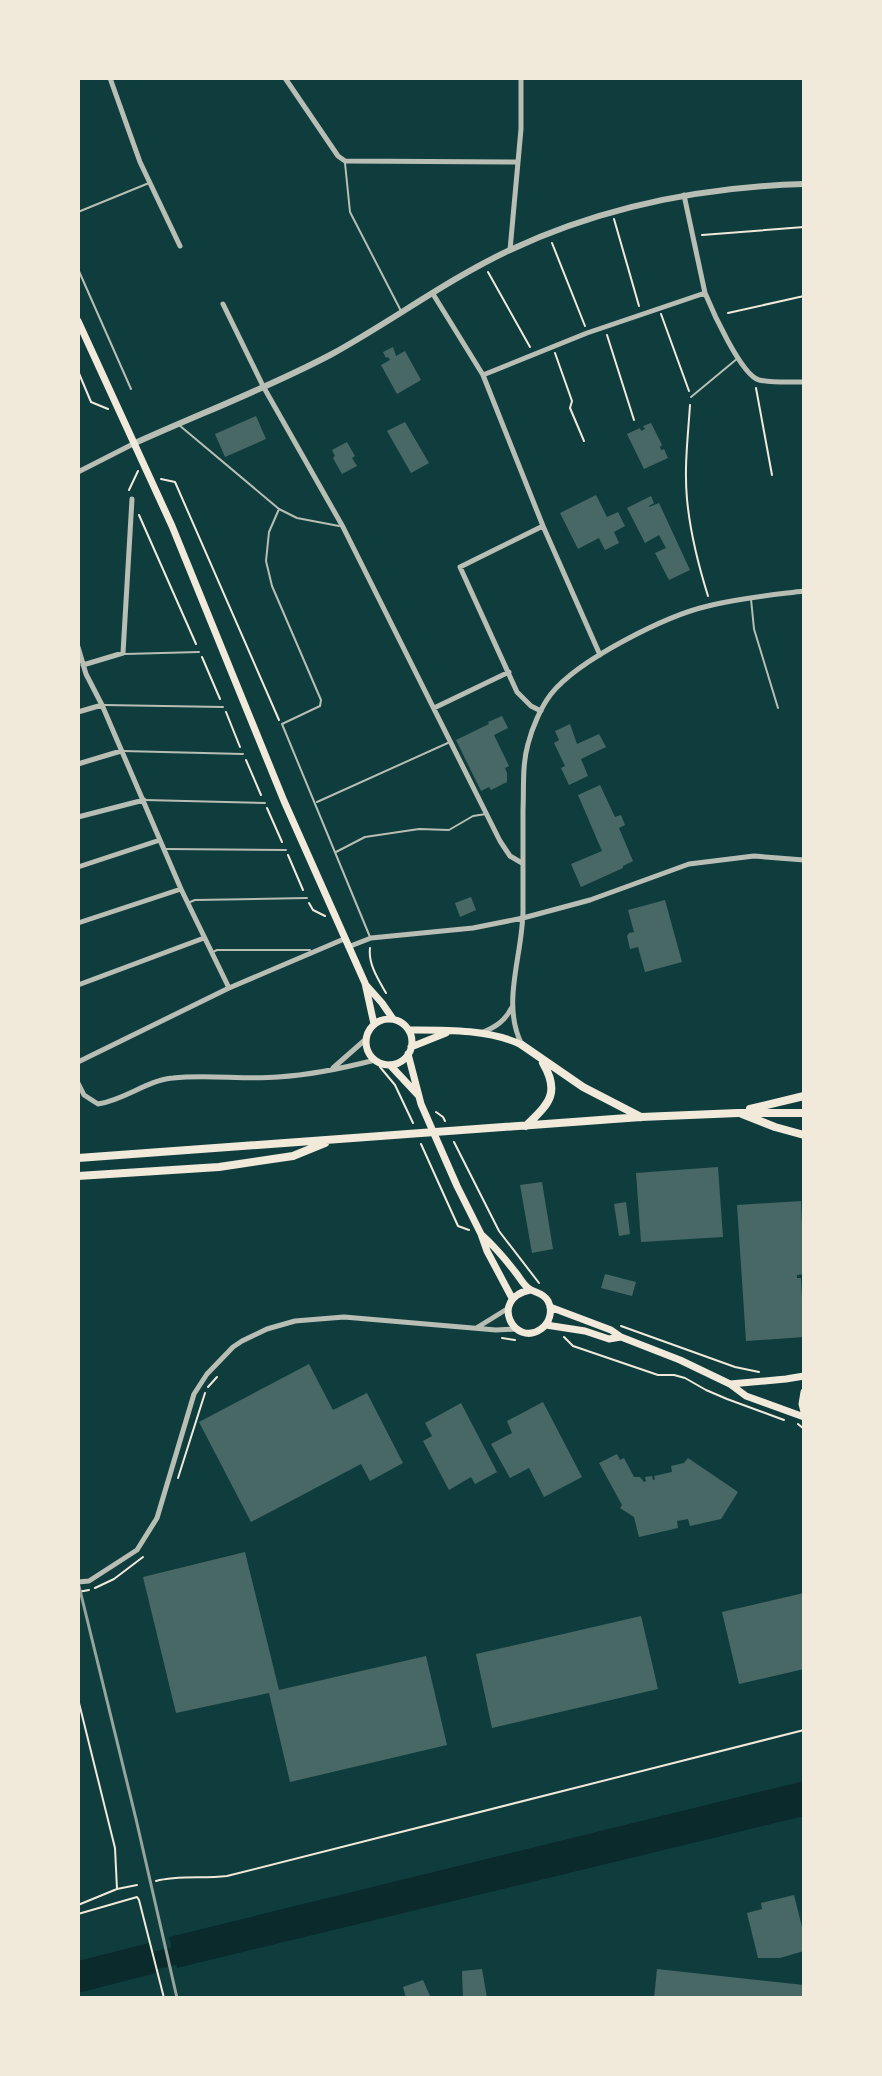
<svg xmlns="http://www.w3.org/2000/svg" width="882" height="2076" font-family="'IBM Plex Sans',sans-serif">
<rect width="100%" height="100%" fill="#0f3d3e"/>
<!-- water -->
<path fill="#0a2a2b" d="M804 1781V1816L177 1968 169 1937Z
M149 1943 156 1973 78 1993V1961Z"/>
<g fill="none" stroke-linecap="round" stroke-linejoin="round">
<!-- river -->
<path stroke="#0a2a2b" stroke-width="18" d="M131 1966 196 1951"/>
</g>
<!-- building -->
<path fill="#486865" d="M393 347 396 356 405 351 421 380 397 394 381 365 390 360 388 357 386 358 383 352Z
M256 416 266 439 225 457 215 434Z
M405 422 429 463 411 473 387 431Z
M651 423 662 445 660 447 661 450 664 449 668 458 644 469 627 434 640 428 641 431 645 429 643 426Z
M347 442 355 456 352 458 357 466 342 474 333 458 335 456 332 450Z
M596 495 607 517 618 512 625 526 614 532 619 543 605 550 599 538 578 549 560 513Z
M651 496 654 503 649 506V507L659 503 690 570 669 580 655 553 666 548 659 535 645 543 627 508Z
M502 716 508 728 494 735 509 766 505 768 507 773V782L491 790 489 787 481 791 456 740 489 724 488 722Z
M570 724 577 744 599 734 606 747 581 759 588 776 569 785 561 768 565 766 554 743 559 740 555 731Z
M600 785 615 817 621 815 625 825 619 828 633 861 623 866V868L581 887 571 864 602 851 578 795Z
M471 897 476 910 460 917 455 903Z
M665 900 682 962 645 972 638 947 630 949 627 936 629 933 634 932 628 910Z
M718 1167 723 1237 641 1242 636 1173Z
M542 1182 553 1249 532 1253 520 1185Z
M801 1201 804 1274 797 1275V1278H801L804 1337 746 1341 737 1205Z
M626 1202 630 1234 619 1236 614 1204Z
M605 1274 636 1282 632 1296 601 1288Z
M309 1364 333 1410 367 1393 403 1463 370 1481 361 1464 251 1522 199 1422Z
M543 1402 582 1477 544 1497 529 1468 510 1478 491 1444 512 1433 507 1421Z
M461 1403 497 1472 475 1484 471 1477 449 1490 423 1441 432 1436 425 1423Z
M617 1454 620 1460 624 1458 634 1477H640L644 1482 646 1481 645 1477 652 1476 653 1480 655 1479 654 1476 672 1472 671 1466 684 1463 688 1458 738 1492 721 1519 690 1526 688 1519 677 1521 678 1528 639 1537 634 1517 620 1508 622 1505 599 1463Z
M245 1552 279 1690 426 1656 447 1745 290 1782 269 1693 176 1713 143 1577Z
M804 1593V1669L739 1684 722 1612Z
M641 1616 658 1689 492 1728 476 1654Z
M794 1895 804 1935V1951L780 1958H758L747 1913 762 1909 761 1903Z
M482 1969 487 1998H463L462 1971Z
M657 1969 804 1985V1998H654Z
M423 1980 431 1998H406L403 1987Z"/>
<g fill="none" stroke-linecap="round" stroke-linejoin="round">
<!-- path -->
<path stroke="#f1e9da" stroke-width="2" d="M614 219 639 306
M702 235 804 227
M552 243 585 326
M488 272 530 347
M728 313 804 296
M661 314 689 391
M607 335 634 420
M555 353 572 401 570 408 584 441
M78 371 91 402 108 409
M756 388 772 475
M690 405C688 436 684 468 687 499 690 532 698 564 708 596
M161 479 175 482 279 720
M129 490 138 471
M139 515 196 644
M202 657 220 699
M226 712 240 747
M246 760 261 795
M267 808 282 842
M288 855 303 890
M309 903 313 910 325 916
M370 948C368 964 378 979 386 993
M380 1067 395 1085 413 1123
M436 1112 443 1117 445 1121
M454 1142 499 1231 539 1283
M421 1144 458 1226 469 1230
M621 1326 735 1367 759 1372
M564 1337 573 1346 658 1375H674L685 1378 706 1390 727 1399 784 1420
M502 1338 515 1340
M208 1387 217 1377
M798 1424 804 1429
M178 1478 205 1393
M95 1588 114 1579 143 1557
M78 1592 89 1590
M78 1699 115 1848 117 1889
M156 1881C179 1875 203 1879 227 1876L804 1730
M78 1905 117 1889 137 1885
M78 1914 137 1897 139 1900 164 1998"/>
<!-- service -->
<path stroke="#b8beb3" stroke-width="2" d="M345 163 350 212 401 311
M78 212 149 183
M78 269 131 389
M691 397 738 358
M179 425 279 509 297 518 339 526
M279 509 269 532 266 561 272 586 321 700 320 706 282 724 370 937
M751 599 754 629 778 708
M125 654 199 652
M104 705 223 707
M123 751 243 754
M145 800 265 803
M317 802 450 742
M166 849 286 850
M336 852 365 837 419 829 449 830 473 816 486 814
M190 902 195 900 307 898
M213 952 217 950H310"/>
<!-- minor -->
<path stroke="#b8beb3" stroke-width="5" d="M110 78 140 162 180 246
M285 78 338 156 345 161 517 162
M510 250 521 129V78
M705 293C712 310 741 375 759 380 772 383 790 382 804 382
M433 294 483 375 543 526 600 655
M223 304 263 386 343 527 500 841 510 856 522 863
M483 375 587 333 705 293 684 195
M78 472 133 444
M78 647 86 674 102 705 181 889 229 988
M83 665 123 653 132 499
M434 708 509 672
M541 711 531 706 517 692 460 567 543 526
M78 712 102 705
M78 764 121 751
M78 817 144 800
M78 867 160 840
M78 923 181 889
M348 947 371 938 473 928 523 918 590 900 689 864 754 856 804 860
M78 985 204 938
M481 1033C496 1027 505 1021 512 1007
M522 1045C500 1002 524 953 523 907 523 875 523 843 523 810 524 788 522 765 528 744 532 728 541 707 551 694 578 660 665 616 708 606 739 598 772 595 804 591
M78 1062 229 988 344 939
M333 1068 366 1039
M78 1083 84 1095 98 1104C125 1100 147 1080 173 1078 207 1074 244 1080 278 1077 310 1075 344 1068 375 1060
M478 1327 507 1309
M78 1582 89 1581 137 1550 157 1518 194 1394 207 1374 233 1347 242 1341 267 1329 295 1321 344 1317 496 1330 516 1329"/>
<!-- tertiary -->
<path stroke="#b8beb3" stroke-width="6" d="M133 444C199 414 268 388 332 354 392 321 448 279 510 250 602 207 703 187 804 184"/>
<!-- secondary -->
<path stroke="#f1e9da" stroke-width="7" d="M78 321 172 526 284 801 365 983 374 1024
M366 985 382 1003 393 1019
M366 1042a23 23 0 1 1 46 0a23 23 0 1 1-46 0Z
M409 1030C445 1030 489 1029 522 1045
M411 1047 446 1033
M408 1054 421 1104 457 1186 481 1234 487 1251 512 1298
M390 1065 418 1095
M483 1236C495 1247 506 1260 516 1273 520 1278 523 1284 528 1288 534 1293 543 1292 548 1301 553 1310 550 1323 541 1329 515 1348 488 1299 530 1290
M550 1307 611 1330 621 1337 680 1360 730 1384 786 1379 804 1376
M546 1325 585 1331 609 1339 621 1337
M730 1384 746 1396 804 1417
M804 1392 802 1404 804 1412"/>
<!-- trunk -->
<path stroke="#f1e9da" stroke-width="8" d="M522 1045 583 1087 641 1117
M750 1109 804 1096
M742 1114 775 1127 804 1135
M526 1126C548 1104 561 1094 543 1063
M78 1158 641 1117 738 1113H804
M78 1176 219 1167 293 1156 325 1143"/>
<!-- rail -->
<path stroke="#97a49c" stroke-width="3" d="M78 1582 136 1819 177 1998"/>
</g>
<!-- border -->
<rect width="882" height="2076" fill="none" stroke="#f1e9da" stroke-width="160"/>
</svg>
